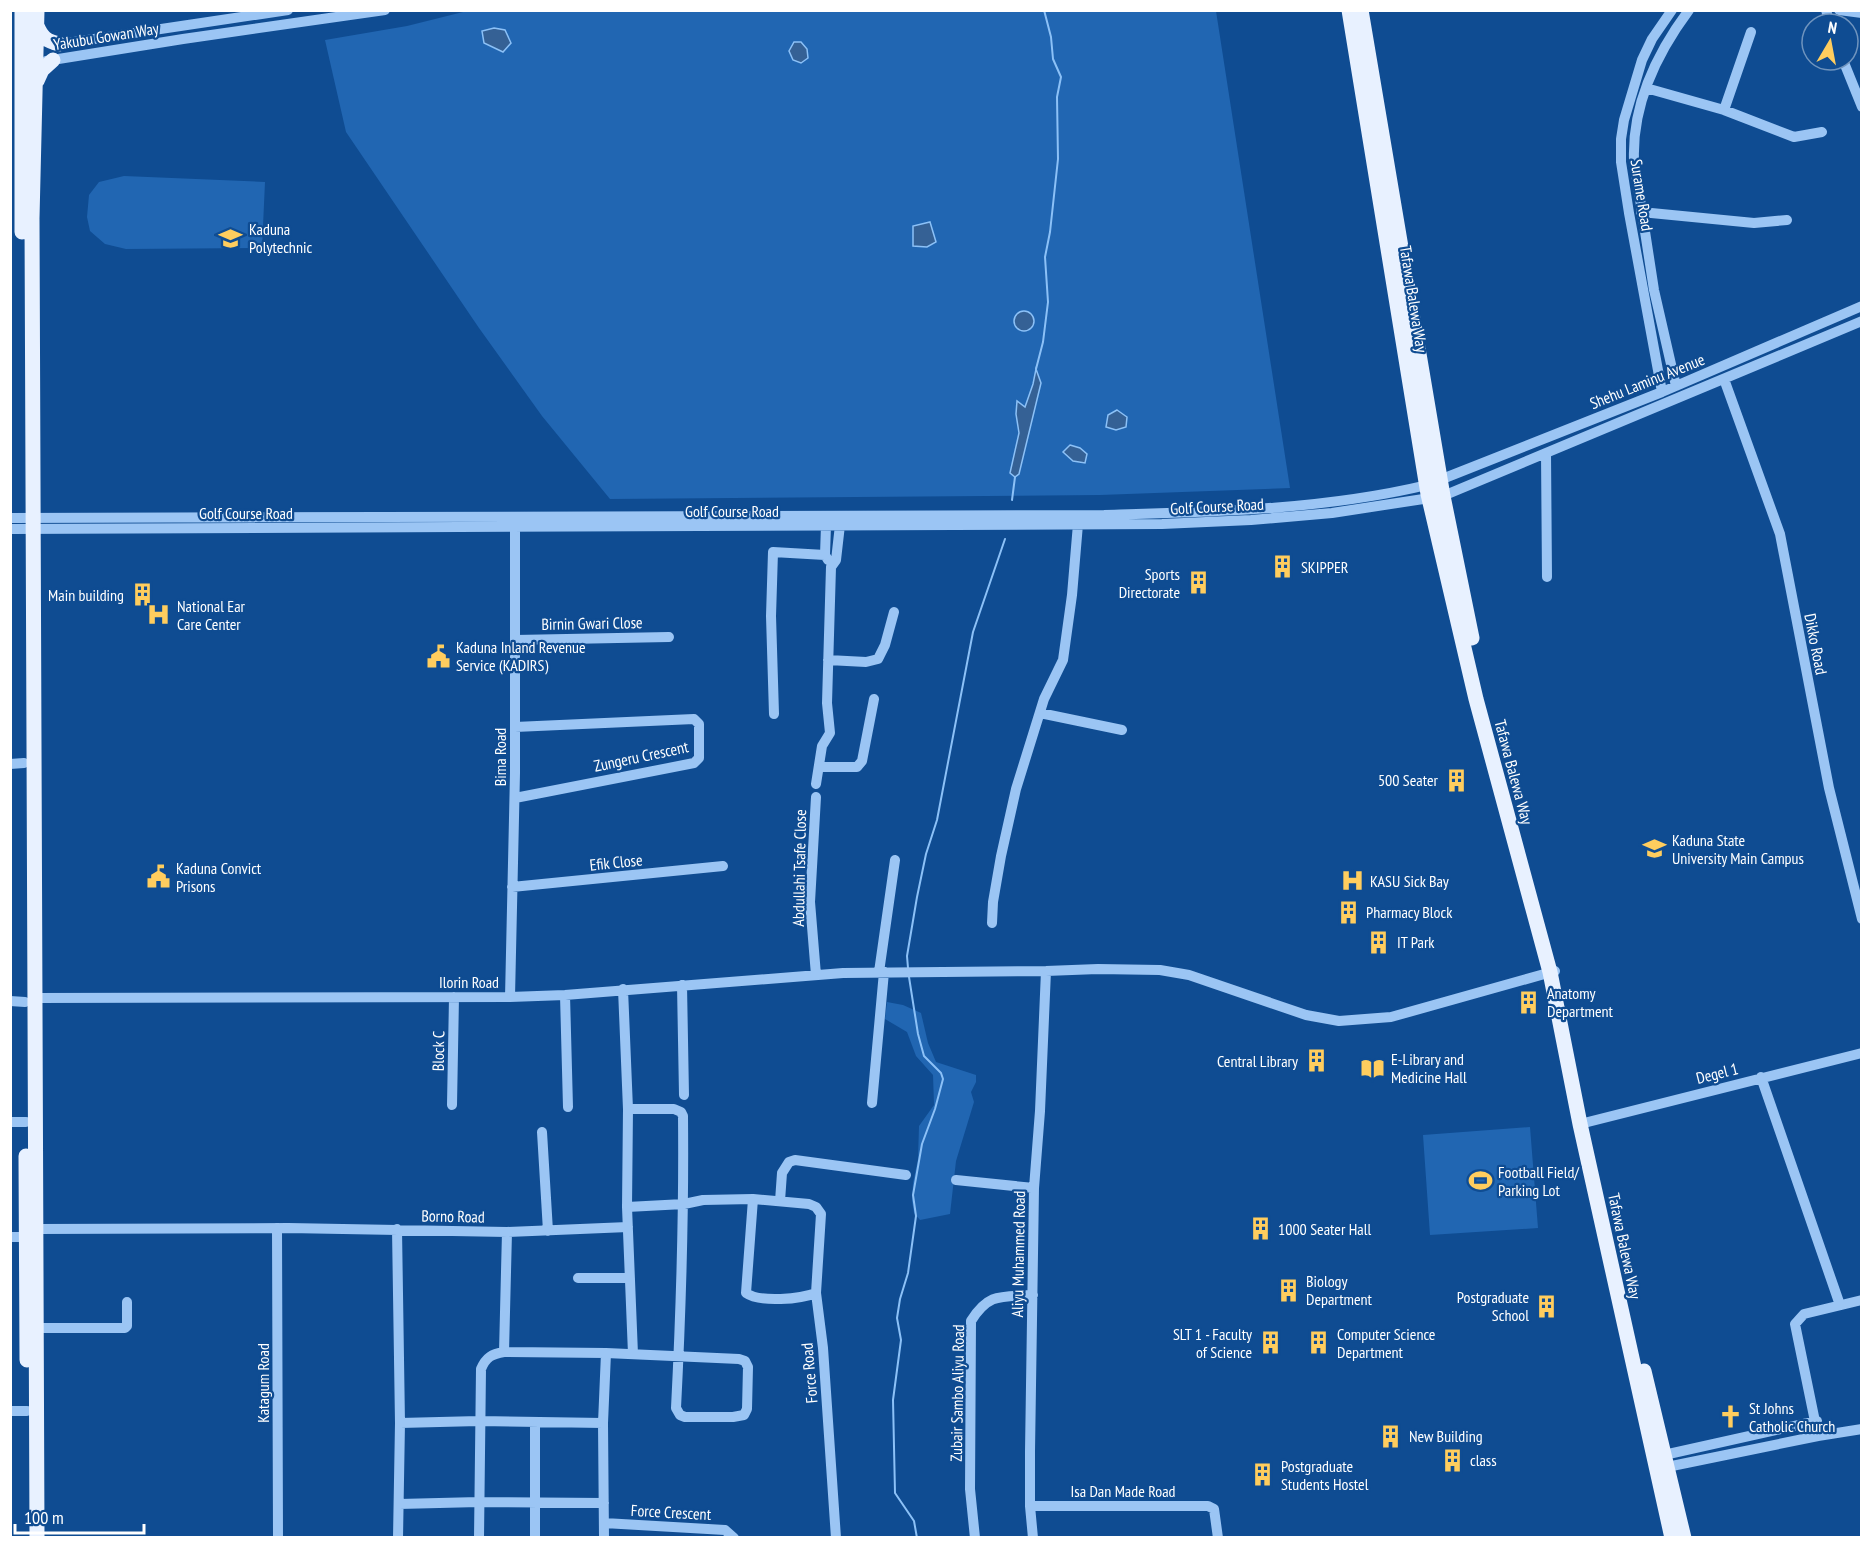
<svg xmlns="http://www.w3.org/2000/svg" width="1872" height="1548" font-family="'PT Sans Narrow',sans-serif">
<rect width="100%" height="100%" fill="#0f4c92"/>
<!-- green -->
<path fill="#2166b2" d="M471 10 1216 11 1290 488 1100 495 610 499 542 416 479 328 346 132 325 40 407 26Z
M124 176 265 182 262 248 126 249 105 244 90 231 87 217 89 195 99 182Z
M887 1002 903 1005 921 1013 928 1043 936 1062 976 1075V1082L971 1092 974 1102 956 1161 950 1214 920 1220 914 1213 912 1201 913 1183 918 1159 919 1126 934 1105 933 1075 916 1056 907 1032 885 1019Z
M1530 1127 1538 1228 1430 1235 1423 1135Z"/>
<!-- water -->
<path fill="#356195" stroke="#8cc1f7" stroke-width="1.5" d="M494 28 505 30 511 43 503 52 484 43 482 31Z
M794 42H801L807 49 808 58 801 63 793 60 789 51Z
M930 222 936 242 927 247 913 246V226Z
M1014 321a10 10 0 1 1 20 0a10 10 0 1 1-20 0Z
M1036 369 1041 383 1019 474 1015 477 1010 473 1019 433 1016 414 1017 401 1025 407 1033 384Z
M1117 410 1127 417 1126 427 1116 430 1106 427 1108 415Z
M1070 445 1080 448 1087 454 1085 463 1073 461 1063 452Z"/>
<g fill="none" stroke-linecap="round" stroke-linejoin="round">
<!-- stream -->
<path stroke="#8cc1f7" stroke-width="2" d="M1036 369 1043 342 1048 302 1045 257 1050 232 1058 159 1057 97 1061 77 1053 59 1051 37 1044 10
M1012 500 1015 477
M908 968 907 956 917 897 926 854 937 820 973 632 1005 539
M909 977 918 1034 924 1056 941 1073 943 1079 935 1109 922 1144 913 1195 916 1216 908 1273 900 1299 897 1318 901 1340 893 1400 895 1493 914 1521 917 1538"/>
<!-- minor -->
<path stroke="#9bc5f4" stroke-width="10" d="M1826 10 1830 24
M1839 10 1862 13
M54 45 288 10
M1843 60 1862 107
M46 61 183 39 385 10
M1646 88 1724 110 1794 137 1822 132
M1724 110 1751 32
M1641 212 1754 223 1787 220
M1724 379 1780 534 1829 788 1862 919
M1676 386 1654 290 1634 160C1632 105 1657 53 1689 10
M1662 392 1629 213 1621 162V139L1624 120 1642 60 1652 39 1672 10
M1546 453 1547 577
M10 518 1104 515C1210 512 1323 510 1427 485L1662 392 1862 306
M826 525 825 555 828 560
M10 529 1162 524 1251 520 1332 513 1443 496 1862 321
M515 640 669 637
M828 660 866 662 878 659 885 645 894 612
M1040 713 1122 730
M774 714 771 616 773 552 825 555
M10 764 24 763
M819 767H857L862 761 874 699
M816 784 822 746 830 733 827 703 831 567 836 560 840 525
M816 797 810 902 816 975
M515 798 694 763 699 758V724L694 719 515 727
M512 887 723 866
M992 923 993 902 1001 856 1016 789 1044 699 1063 660 1072 595 1078 524
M879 972 895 860
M682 985 684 1095
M623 989 628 1109 627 1207 633 1354
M565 995 568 1107
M510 997 515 773V521
M35 998 510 997 565 995 843 973 1046 971 1098 969 1160 970 1189 975 1306 1015 1339 1021 1391 1017 1555 971
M10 1001 25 1002
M1761 1077 1840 1305
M872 1103 884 972
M452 1105 454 997
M10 1122H26
M1580 1124 1862 1053
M542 1132 548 1231
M956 1180 1034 1188
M753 1199 746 1293C760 1303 801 1299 816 1293
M780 1201 782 1173 789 1162 795 1160 906 1175
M627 1207 684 1204 703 1200 753 1199 809 1204 816 1207 821 1214 816 1293 823 1348 836 1538
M277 1228 278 1538
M37 1229 288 1228 507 1232 628 1227
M397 1229 400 1423 398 1538
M10 1237H26
M578 1278H630
M37 1328H125L127 1326V1302
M504 1352 507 1232
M10 1411H27
M400 1423 479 1421 603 1423
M1818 1436 1795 1324 1804 1314 1862 1300
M1664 1455 1817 1421
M1667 1467 1818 1436 1862 1429
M399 1504 479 1502 604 1503
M1030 1506H1208L1214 1509 1218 1538
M604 1523 725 1530 734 1538
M479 1538 481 1369C486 1357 492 1354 504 1352L606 1353 739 1359 745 1361 748 1367 747 1409 744 1415 733 1417H685L680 1415 676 1408C681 1311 684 1214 683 1116L681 1112 674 1109H628
M535 1538V1423
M604 1538 603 1423 606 1353
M975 1538 970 1489 971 1321C989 1292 1002 1297 1033 1295
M1033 1538 1030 1506V1451L1034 1188 1040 1111 1046 971"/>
<!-- major -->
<path stroke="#e8f1ff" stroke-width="15" d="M22 10V232
M37 10 32 218 37 1538
M1349 10 1428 494 1476 699 1550 972 1580 1124 1672 1538
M1361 10 1443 496 1472 638
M37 26C42 38 47 41 59 44
M37 81 42 70 53 60
M26 1156 27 1360
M1644 1371 1684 1538"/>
</g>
<!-- icons -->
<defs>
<symbol id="university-bare" viewBox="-9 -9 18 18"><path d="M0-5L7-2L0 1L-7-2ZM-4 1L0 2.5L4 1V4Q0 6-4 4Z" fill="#ffcd5e" stroke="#0f4c92" stroke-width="2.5" paint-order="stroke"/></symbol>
<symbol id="building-bare" viewBox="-9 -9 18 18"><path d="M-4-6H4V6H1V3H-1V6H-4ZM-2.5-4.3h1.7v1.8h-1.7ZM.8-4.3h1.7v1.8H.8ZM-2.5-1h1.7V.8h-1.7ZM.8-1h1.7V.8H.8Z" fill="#ffcd5e" stroke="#0f4c92" stroke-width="2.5" paint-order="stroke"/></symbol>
<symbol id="hospital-bare" viewBox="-9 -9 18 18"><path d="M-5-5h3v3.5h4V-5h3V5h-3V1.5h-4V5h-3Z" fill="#ffcd5e" stroke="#0f4c92" stroke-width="2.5" paint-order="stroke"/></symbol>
<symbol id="civic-bare" viewBox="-9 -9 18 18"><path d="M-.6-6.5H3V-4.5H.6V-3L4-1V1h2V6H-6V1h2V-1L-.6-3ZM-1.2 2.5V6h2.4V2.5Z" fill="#ffcd5e" stroke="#0f4c92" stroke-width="2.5" paint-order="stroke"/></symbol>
<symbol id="library-bare" viewBox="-9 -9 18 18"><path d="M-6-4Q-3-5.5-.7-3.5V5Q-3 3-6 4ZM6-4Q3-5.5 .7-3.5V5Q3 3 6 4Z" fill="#ffcd5e" stroke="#0f4c92" stroke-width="2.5" paint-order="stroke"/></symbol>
<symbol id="stadium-bare" viewBox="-9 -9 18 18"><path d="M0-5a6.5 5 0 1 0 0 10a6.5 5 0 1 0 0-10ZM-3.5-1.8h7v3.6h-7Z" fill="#ffcd5e" stroke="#0f4c92" stroke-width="2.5" paint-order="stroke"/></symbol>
<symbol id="church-bare" viewBox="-9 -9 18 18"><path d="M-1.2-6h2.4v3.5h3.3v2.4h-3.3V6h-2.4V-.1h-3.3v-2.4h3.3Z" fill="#ffcd5e" stroke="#0f4c92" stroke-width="2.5" paint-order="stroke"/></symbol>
</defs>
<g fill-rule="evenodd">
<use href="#university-bare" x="214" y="222" width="33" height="33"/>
<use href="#building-bare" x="1266" y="550" width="33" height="33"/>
<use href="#building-bare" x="1182" y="566" width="33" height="33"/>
<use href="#building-bare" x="126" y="578" width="33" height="33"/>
<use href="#hospital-bare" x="142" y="598" width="33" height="33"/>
<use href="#civic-bare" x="422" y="640" width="33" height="33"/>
<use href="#building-bare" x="1440" y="764" width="33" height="33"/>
<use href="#university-bare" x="1638" y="832" width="33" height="33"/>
<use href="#civic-bare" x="142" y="860" width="33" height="33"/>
<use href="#hospital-bare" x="1336" y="864" width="33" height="33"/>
<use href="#building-bare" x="1332" y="896" width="33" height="33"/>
<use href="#building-bare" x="1362" y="926" width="33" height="33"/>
<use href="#building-bare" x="1512" y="986" width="33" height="33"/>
<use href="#building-bare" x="1300" y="1044" width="33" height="33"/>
<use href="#library-bare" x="1356" y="1052" width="33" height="33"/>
<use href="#stadium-bare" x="1464" y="1164" width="33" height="33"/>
<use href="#building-bare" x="1244" y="1212" width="33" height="33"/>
<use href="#building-bare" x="1272" y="1274" width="33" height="33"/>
<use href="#building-bare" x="1530" y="1290" width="33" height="33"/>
<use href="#building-bare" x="1254" y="1326" width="33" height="33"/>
<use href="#building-bare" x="1302" y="1326" width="33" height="33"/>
<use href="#church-bare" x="1714" y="1400" width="33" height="33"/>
<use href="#building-bare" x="1374" y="1420" width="33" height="33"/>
<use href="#building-bare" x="1436" y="1444" width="33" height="33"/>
<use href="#building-bare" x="1246" y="1458" width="33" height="33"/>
</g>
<g text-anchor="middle" stroke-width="4.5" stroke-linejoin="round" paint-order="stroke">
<!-- street labels -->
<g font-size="16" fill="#fff" stroke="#0f4c92">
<text transform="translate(106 36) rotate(-9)" y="6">Yakubu Gowan Way</text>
<text transform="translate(1642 195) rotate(81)" y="6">Surame Road</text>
<text transform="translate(1414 299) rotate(81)" y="6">Tafawa Balewa Way</text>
<text transform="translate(1647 381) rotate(-22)" y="6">Shehu Laminu Avenue</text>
<text transform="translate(1217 506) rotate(-3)" y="6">Golf Course Road</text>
<text x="732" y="517">Golf Course Road</text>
<text x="246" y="519">Golf Course Road</text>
<text transform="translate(592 623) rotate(-1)" y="6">Birnin Gwari Close</text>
<text transform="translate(1816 644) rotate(79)" y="6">Dikko Road</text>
<text transform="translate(641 756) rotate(-12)" y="6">Zungeru Crescent</text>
<text transform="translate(500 757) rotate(-90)" y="6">Bima Road</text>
<text transform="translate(1514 772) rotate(75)" y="6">Tafawa Balewa Way</text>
<text transform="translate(616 862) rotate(-6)" y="6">Efik Close</text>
<text transform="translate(799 868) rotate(-89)" y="6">Abdullahi Tsafe Close</text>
<text x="469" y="988">Ilorin Road</text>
<text transform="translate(438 1051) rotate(-89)" y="6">Block C</text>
<text transform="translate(1717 1073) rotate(-14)" y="6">Degel 1</text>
<text transform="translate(453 1216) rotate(1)" y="6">Borno Road</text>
<text transform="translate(1625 1246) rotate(78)" y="6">Tafawa Balewa Way</text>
<text transform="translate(1018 1254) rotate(-89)" y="6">Aliyu Muhammed Road</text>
<text transform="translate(809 1373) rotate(-95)" y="6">Force Road</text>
<text transform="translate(263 1383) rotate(-90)" y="6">Katagum Road</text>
<text transform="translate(957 1393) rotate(-89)" y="6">Zubair Sambo Aliyu Road</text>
<text x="1123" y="1497">Isa Dan Made Road</text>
<text transform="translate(671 1512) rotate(3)" y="6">Force Crescent</text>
</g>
<!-- poi labels -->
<g font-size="16" fill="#fff" stroke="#0f4c92" text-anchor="start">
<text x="249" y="235">Kaduna<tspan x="249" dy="18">Polytechnic</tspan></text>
<text x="1301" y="573">SKIPPER</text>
<text x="1180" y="580" text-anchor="end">Sports<tspan x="1180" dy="18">Directorate</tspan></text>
<text x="124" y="601" text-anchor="end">Main building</text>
<text x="177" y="612">National Ear<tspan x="177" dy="18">Care Center</tspan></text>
<text x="456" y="653">Kaduna Inland Revenue<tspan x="456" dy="18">Service (KADIRS)</tspan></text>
<text x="1438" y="786" text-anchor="end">500 Seater</text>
<text x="1672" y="846">Kaduna State<tspan x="1672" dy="18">University Main Campus</tspan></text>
<text x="176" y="874">Kaduna Convict<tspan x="176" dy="18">Prisons</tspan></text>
<text x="1370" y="887">KASU Sick Bay</text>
<text x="1366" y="918">Pharmacy Block</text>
<text x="1397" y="948">IT Park</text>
<text x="1547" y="999">Anatomy<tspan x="1547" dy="18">Department</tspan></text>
<text x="1391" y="1065">E-Library and<tspan x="1391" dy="18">Medicine Hall</tspan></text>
<text x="1298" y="1067" text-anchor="end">Central Library</text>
<text x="1498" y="1178">Football Field/<tspan x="1498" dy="18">Parking Lot</tspan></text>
<text x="1278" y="1235">1000 Seater Hall</text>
<text x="1306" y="1287">Biology<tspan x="1306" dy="18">Department</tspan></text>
<text x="1529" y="1303" text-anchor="end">Postgraduate<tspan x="1529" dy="18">School</tspan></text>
<text x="1252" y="1340" text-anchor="end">SLT 1 - Faculty<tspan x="1252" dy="18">of Science</tspan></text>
<text x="1337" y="1340">Computer Science<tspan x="1337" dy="18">Department</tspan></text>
<text x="1749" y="1414">St Johns<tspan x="1749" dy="18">Catholic Church</tspan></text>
<text x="1409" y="1442">New Building</text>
<text x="1470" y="1466">class</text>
<text x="1281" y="1472">Postgraduate<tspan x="1281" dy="18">Students Hostel</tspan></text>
</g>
</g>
<!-- border -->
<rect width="1872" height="1548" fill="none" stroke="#ffffff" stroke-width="24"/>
<!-- north arrow -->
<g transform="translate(1830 42) rotate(10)"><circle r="28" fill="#0f4c92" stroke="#6f94be" stroke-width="1.5"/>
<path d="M0-4.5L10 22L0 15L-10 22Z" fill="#ffcd5e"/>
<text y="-9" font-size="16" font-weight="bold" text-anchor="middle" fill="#ffffff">N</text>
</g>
<!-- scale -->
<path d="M15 1524v9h129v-9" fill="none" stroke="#ffffff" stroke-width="3"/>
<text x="24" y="1524" font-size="18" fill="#ffffff" stroke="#0f4c92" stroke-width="4.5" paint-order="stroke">100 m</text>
</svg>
